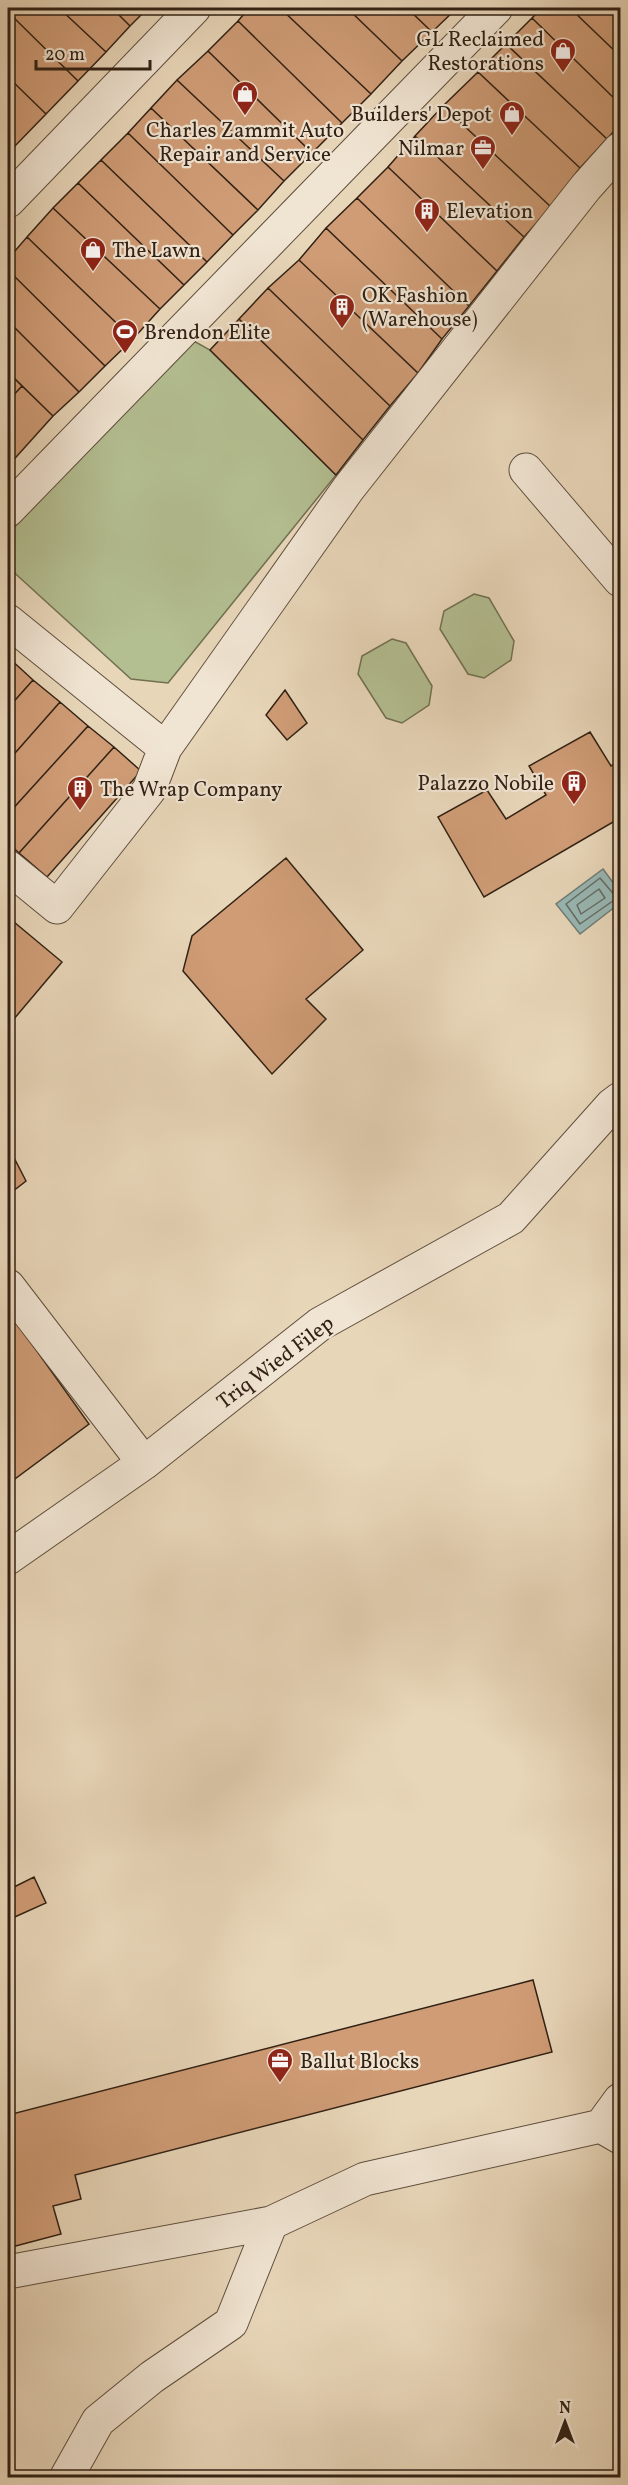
<svg xmlns="http://www.w3.org/2000/svg" width="628" height="2485" font-family="Vollkorn,serif">
<rect width="100%" height="100%" fill="#e8d6b9"/>
<filter id="stains"><feTurbulence type="fractalNoise" baseFrequency=".00333" numOctaves="4"/><feColorMatrix values="0 0 0 0 .2 0 0 0 0 .09 0 0 0 0 .02 0 0 0 .5 -.17"/></filter>
<radialGradient id="worn" r=".72"><stop offset=".6" stop-color="#630" stop-opacity="0"/><stop offset="1" stop-color="#630" stop-opacity=".3"/></radialGradient>
<!-- green -->
<path fill="#b3be91" stroke="#727052" stroke-width="1.5" d="M192 340 210 350 336 475 168 683 131 679 8 567V534Z
M474 594 489 598 514 641 511 660 484 678 468 674 440 629 444 611Z
M392 639 406 643 432 686 429 705 402 723 386 718 358 674 362 656Z"/>
<!-- water -->
<path fill="#98b8b5" stroke="#6f7c75" stroke-width="1.5" d="M603 869 620 892V903L580 934 556 904Z"/>
<g fill="none" stroke-linecap="round" stroke-linejoin="round">
<!-- shore -->
<path stroke="#646c64" stroke-width="1.5" d="M600 878 617 898 580 924 566 904Z
M599 889 605 898 581 914 577 905Z"/>
</g>
<!-- building -->
<path fill="#cf9c76" stroke="#312114" stroke-width="1.5" d="M8 8H59L106 52 78 81 8 12Z
M59 8H112L130 26 106 52Z
M112 8H148L130 26Z
M249 8H280L371 94 342 123 238 21Z
M280 8H347L402 61 371 94Z
M347 8H407L432 32 402 61Z
M407 8H457L432 32Z
M542 8H570L620 56V104L532 18Z
M570 8H620V56Z
M8 12 78 81 46 114 8 77Z
M532 18 620 104V124L607 139 506 44Z
M238 21 342 123 312 153 208 51Z
M506 44 607 139 580 168 478 72Z
M208 51 312 153 284 181 177 80Z
M478 72 580 168 551 207 443 106Z
M8 77 46 114 14 147 8 141Z
M177 80 284 181 258 210 151 108Z
M443 106 551 207 524 237 415 136Z
M151 108 258 210 233 235 128 133Z
M128 133 233 235 207 262 101 160Z
M415 136 524 237 497 271 388 167Z
M8 141 14 147 8 154Z
M101 160 207 262 184 285 78 183Z
M388 167 497 271 469 306 357 198Z
M78 183 184 285 160 309 53 208Z
M357 198 469 306 442 339 326 228Z
M53 208 160 309 133 339 27 237Z
M326 228 442 339 418 373 299 260Z
M27 237 133 339 105 366 8 270V259Z
M299 260 418 373 390 406 268 288Z
M8 270 105 366 79 392 8 321Z
M268 288 390 406 363 440 239 319Z
M239 319 363 440 336 475 210 350Z
M8 321 79 392 53 416 8 372Z
M8 372 22 386 8 401Z
M22 386 53 416 8 466V401Z
M8 657 33 680 8 708Z
M33 680 60 702 8 761V708Z
M285 690 307 723 287 740 266 715Z
M60 702 88 726 8 814V761Z
M88 726 114 747 19 853 8 843V814Z
M590 732 611 766 620 759V818L484 897 438 817 487 790 506 819 546 795 529 766Z
M114 747 141 771 47 877 19 853Z
M286 858 363 950 306 999 326 1019 272 1074 183 971 192 936Z
M8 917 62 962 8 1026Z
M8 1146 26 1181 8 1195Z
M12 1316 89 1424 8 1484V1320Z
M34 1877 46 1903 8 1920V1890Z
M533 1980 552 2052 75 2175 81 2199 53 2206 61 2234 8 2248V2115Z"/>
<g fill="none" stroke-linecap="round" stroke-linejoin="round">
<defs>
<path id="minor" d="M8 201 194 8
M526 470 620 580
M8 510 496 8
M8 621 165 748
M8 867 57 907 149 790 165 748 348 489 586 187 620 149
M8 1286 144 1463
M8 1558 144 1463 320 1324 511 1218 612 1105 620 1099
M601 2126 620 2100
M8 2272 271 2223 365 2179 601 2126 620 2137
M66 2478 98 2421 152 2377 231 2323 271 2223"/>
</defs>
<!-- minor casing -->
<use href="#minor" stroke="#5f4e3d" stroke-width="35"/>
<!-- minor -->
<use href="#minor" stroke="#f0e4d2" stroke-width="33"/>
</g>
<!-- icons -->
<defs>
<symbol id="shop-pin" viewBox="-11 -11 22 30"><path d="M0 17L-7.5 6A9.5 9.5 0 1 1 7.5 6Z" fill="#8f2418" stroke="#f0e4d2"/><path d="M-5-2.5h2.3a2.7 3.5 0 0 1 5.4 0H5L5.5 6h-11ZM-1.5-2.5h3a1.5 2.3 0 0 0-3 0Z" fill="#fff"/></symbol>
<symbol id="office-pin" viewBox="-11 -11 22 30"><path d="M0 17L-7.5 6A9.5 9.5 0 1 1 7.5 6Z" fill="#8f2418" stroke="#f0e4d2"/><path d="M-6-3h4V-5.5h4V-3h4V5H-6ZM-1-4.5V-3h2v-1.5ZM-6 0V1H6V0Z" fill="#fff"/></symbol>
<symbol id="building-pin" viewBox="-11 -11 22 30"><path d="M0 17L-7.5 6A9.5 9.5 0 1 1 7.5 6Z" fill="#8f2418" stroke="#f0e4d2"/><path d="M-4-6H4V6H1V3H-1V6H-4ZM-2.5-4.3h1.7v1.8h-1.7ZM.8-4.3h1.7v1.8H.8ZM-2.5-1h1.7V.8h-1.7ZM.8-1h1.7V.8H.8Z" fill="#fff"/></symbol>
<symbol id="stadium-pin" viewBox="-11 -11 22 30"><path d="M0 17L-7.5 6A9.5 9.5 0 1 1 7.5 6Z" fill="#8f2418" stroke="#f0e4d2"/><path d="M0-5a6.5 5 0 1 0 0 10a6.5 5 0 1 0 0-10ZM-3.5-1.8h7v3.6h-7Z" fill="#fff"/></symbol>
</defs>
<g fill-rule="evenodd">
<use href="#shop-pin" x="548" y="36" width="30" height="40"/>
<use href="#shop-pin" x="230" y="79" width="30" height="40"/>
<use href="#shop-pin" x="497" y="99" width="30" height="40"/>
<use href="#office-pin" x="468" y="133" width="30" height="40"/>
<use href="#building-pin" x="412" y="196" width="30" height="40"/>
<use href="#shop-pin" x="78" y="235" width="30" height="40"/>
<use href="#building-pin" x="327" y="292" width="30" height="40"/>
<use href="#stadium-pin" x="110" y="317" width="30" height="40"/>
<use href="#building-pin" x="559" y="768" width="30" height="40"/>
<use href="#building-pin" x="65" y="774" width="30" height="40"/>
<use href="#office-pin" x="265" y="2046" width="30" height="40"/>
</g>
<g text-anchor="middle" stroke-width="4.5" stroke-linejoin="round" paint-order="stroke">
<!-- poi labels -->
<g font-size="21" fill="#312114" stroke="#f0e4d2" text-anchor="start">
<text x="544" y="46" text-anchor="end">GL Reclaimed<tspan x="544" dy="24">Restorations</tspan></text>
<text x="492" y="121" text-anchor="end">Builders' Depot</text>
<text x="245" y="137" text-anchor="middle">Charles Zammit Auto<tspan x="245" dy="24">Repair and Service</tspan></text>
<text x="464" y="155" text-anchor="end">Nilmar</text>
<text x="446" y="218">Elevation</text>
<text x="112" y="257">The Lawn</text>
<text x="362" y="302">OK Fashion<tspan x="362" dy="24">(Warehouse)</tspan></text>
<text x="144" y="339">Brendon Elite</text>
<text x="554" y="790" text-anchor="end">Palazzo Nobile</text>
<text x="100" y="796">The Wrap Company</text>
<text x="300" y="2068">Ballut Blocks</text>
</g>
<!-- street labels -->
<g font-size="21" fill="#312114" stroke="#f0e4d2">
<text transform="translate(275 1362) rotate(-37)" y="7">Triq Wied Filep</text>
</g>
</g>
<!-- margin -->
<rect width="628" height="2485" fill="none" stroke="#e8d6b9" stroke-width="30"/>
<rect x="9" y="9" width="610" height="2467" fill="none" stroke="#312114" stroke-width="3"/>
<rect x="15" y="15" width="598" height="2455" fill="none" stroke="#312114" stroke-width="1.5"/>
<!-- north arrow -->
<g transform="translate(565 2422)" stroke="#f0e4d2" stroke-width="4.5" paint-order="stroke">
<path d="M0-4.5L10 22L0 15L-10 22Z" fill="#312114"/>
<text y="-9" font-size="16" font-weight="bold" text-anchor="middle" fill="#312114">N</text>
</g>
<!-- scale -->
<path d="M36 60v9h114v-9" fill="none" stroke="#312114" stroke-width="3"/>
<text x="45" y="60" font-size="18" fill="#312114" stroke="#f0e4d2" stroke-width="4.5" paint-order="stroke">20 m</text>
<rect width="100%" height="100%" filter="url(#stains)"/>
<rect width="100%" height="100%" fill="url(#worn)"/>
</svg>
